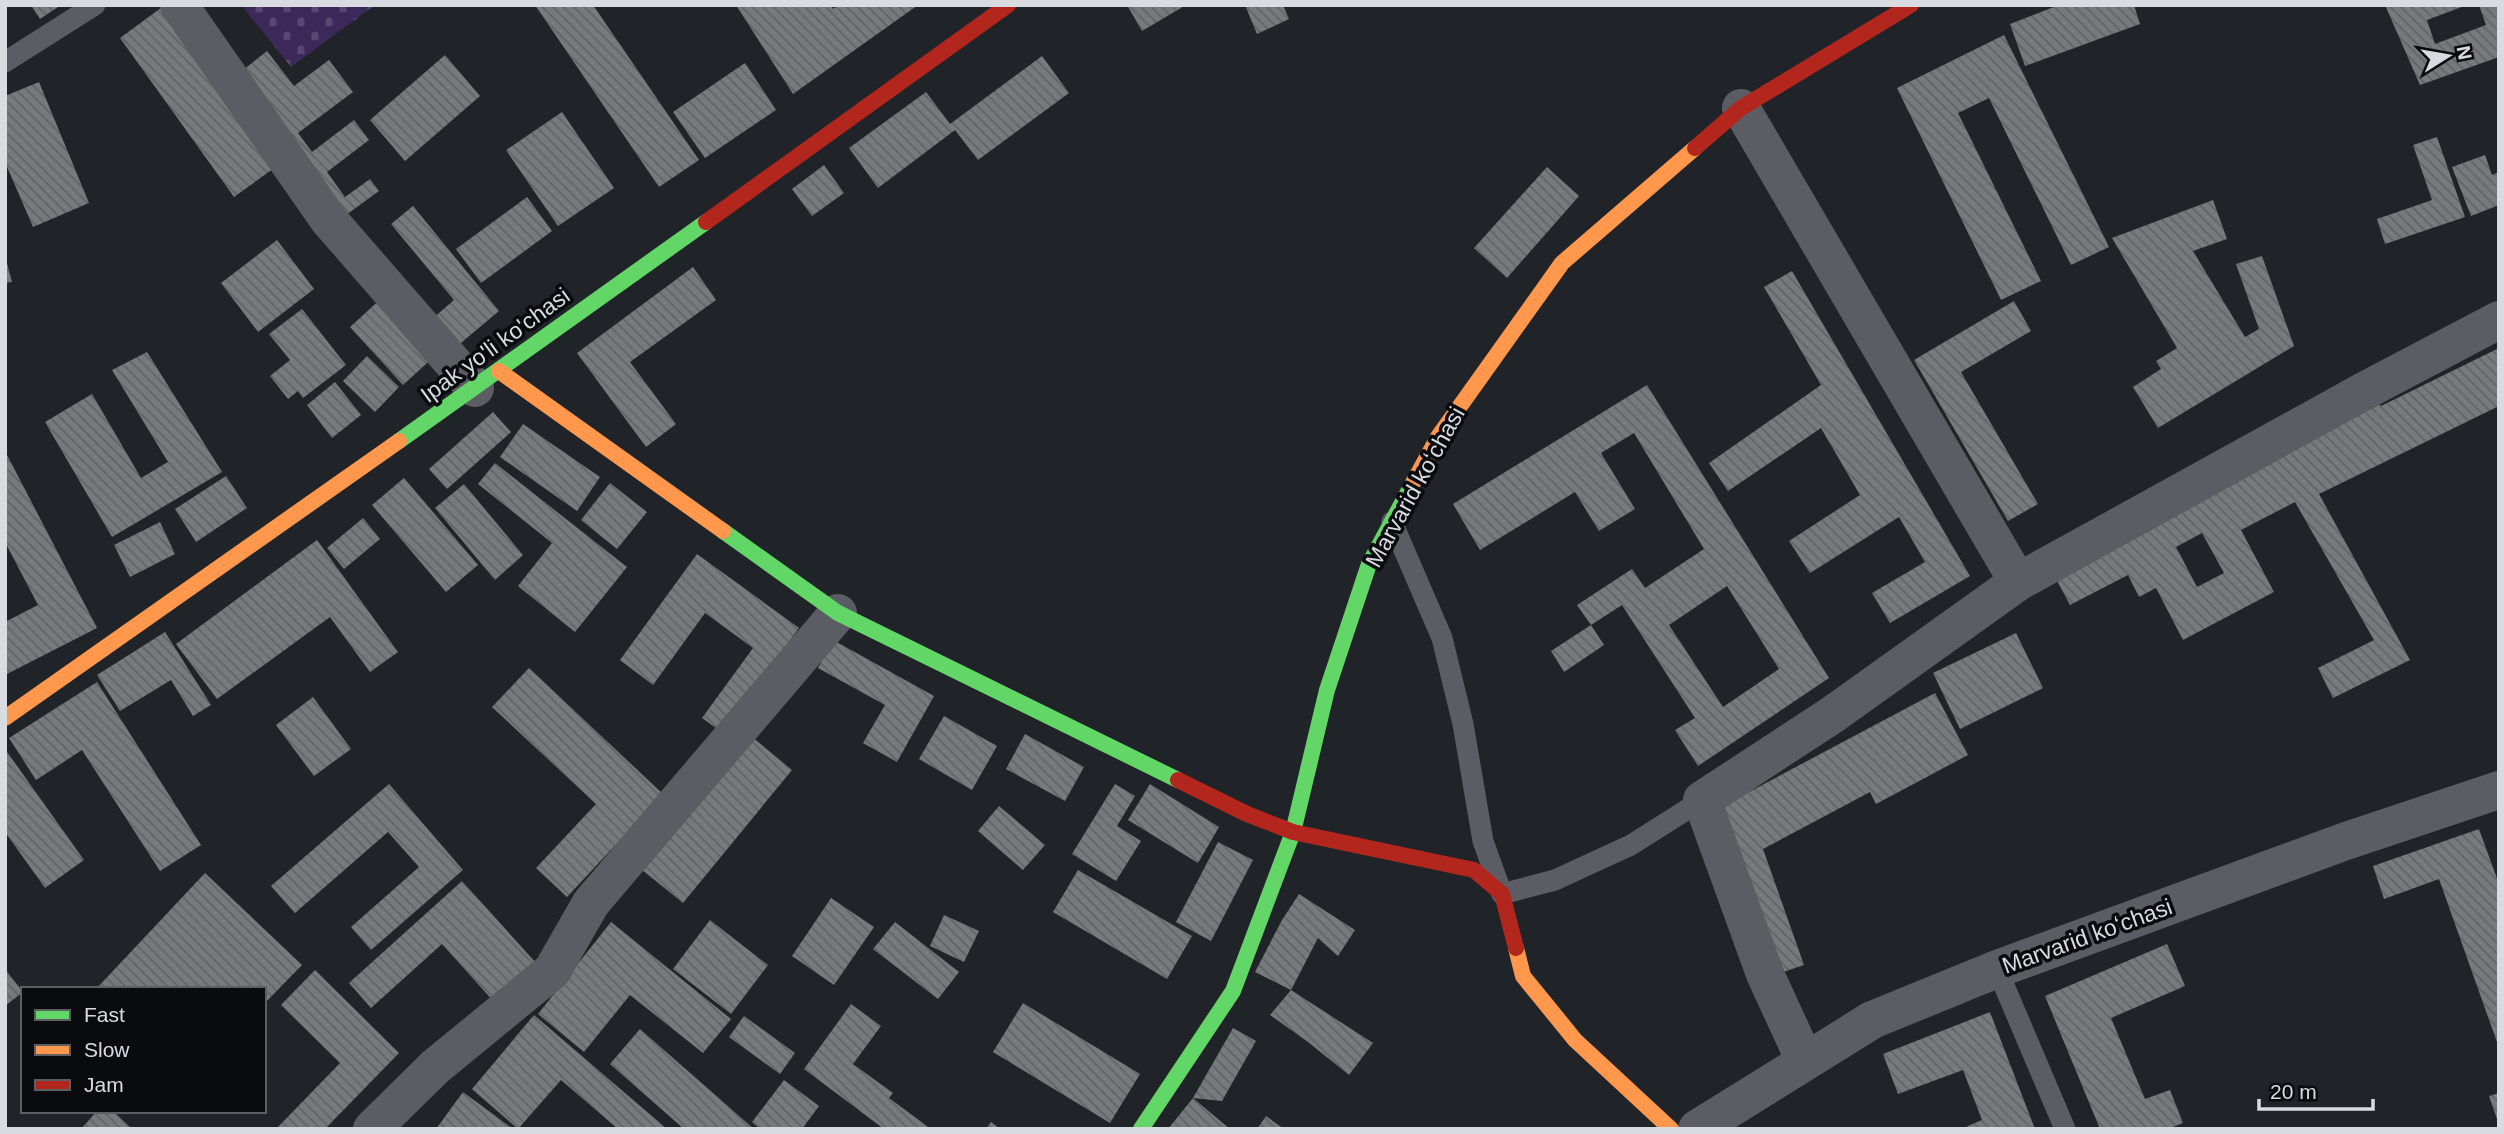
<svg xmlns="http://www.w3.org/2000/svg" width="2504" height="1134" font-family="Helvetica,sans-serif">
<defs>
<pattern id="cemetery-stones" width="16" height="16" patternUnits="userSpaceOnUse" patternTransform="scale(1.75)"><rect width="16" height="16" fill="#3d285a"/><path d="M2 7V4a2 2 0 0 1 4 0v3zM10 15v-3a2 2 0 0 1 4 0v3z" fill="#584771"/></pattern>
<pattern id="building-back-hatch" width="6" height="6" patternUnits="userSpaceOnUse" patternTransform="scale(1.75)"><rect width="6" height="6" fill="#767a7d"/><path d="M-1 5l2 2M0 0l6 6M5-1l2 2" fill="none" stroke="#616466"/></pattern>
</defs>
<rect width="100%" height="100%" fill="#202327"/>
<!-- cemetery -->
<path fill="url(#cemetery-stones)" d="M241 5H375L291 67Z"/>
<!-- building -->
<path fill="url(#building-back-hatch)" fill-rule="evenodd" d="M31 5H61L40 19Z
M165 5 284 161 234 197 120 38Z
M535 5H593L699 160 659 187Z
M736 5H831L833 9 839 5H918L793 94Z
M1127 5H1186L1142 31Z
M1245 5H1283L1289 19 1257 34Z
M2059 5H2134L2140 24 2025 66 2010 24Z
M2385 5H2467L2427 20 2435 44 2486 25 2479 5H2499V57L2420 85Z
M2004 35 2109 247 2071 265 1989 98 1958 113 2041 281 2001 300 1897 88Z
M267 51 294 86 329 60 353 92 298 133 312 152 354 120 369 140 327 172 345 197 370 179 379 191 339 220 233 78Z
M445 55 480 96 405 161 370 120Z
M1042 56 1069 93 978 160 955 130 878 188 849 148 926 92 950 124Z
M745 63 776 110 705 158 673 112Z
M39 82 89 203 33 227 5 162V96Z
M562 112 614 188 558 226 506 150Z
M2437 137 2465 217 2385 244 2377 219 2432 200 2413 145Z
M2485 155 2492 175 2499 172V205L2471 216 2452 167Z
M824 165 844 193 812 216 792 189Z
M1547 167 1579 196 1507 278 1474 248Z
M527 197 552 231 481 283 456 249Z
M2213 200 2227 239 2193 251 2245 337 2259 329 2236 264 2262 256 2294 346 2158 428 2133 387 2161 369 2156 361 2177 348 2112 238Z
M413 206 499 311 449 353 425 325 454 300 391 224Z
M277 240 314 289 258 332 221 283Z
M5 256 12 282 5 283Z
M693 267 716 300 630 362 676 424 646 447 577 353Z
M1792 271 1970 576 1890 623 1872 593 1925 562 1899 517 1810 573 1789 541 1860 495 1821 428 1728 491 1709 463 1821 385 1764 287Z
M385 295 438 353 403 385 350 327Z
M2014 301 2031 331 1961 372 2038 504 2008 521 1914 360Z
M302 309 346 365 303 398 298 391 288 399 270 376 290 360 269 334Z
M2499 348V406L2319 494 2410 660 2333 698 2318 668 2374 640 2295 502 2241 530 2274 592 2183 640 2156 588 2139 597 2128 575 2070 605 2055 577 2380 404 2381 406ZM2202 533 2224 573 2197 587 2176 547Z
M147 352 222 472 112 537 45 422 92 394 141 478 168 462 112 370Z
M367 356 399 387 375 412 343 381Z
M335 382 361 415 332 438 307 405Z
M1647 385 1829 678 1698 766 1675 730 1695 718 1622 605 1591 625 1604 645 1564 672 1551 651 1591 625 1577 605 1632 569 1645 588 1704 549 1634 433 1601 453 1635 509 1599 531 1575 492 1480 550 1453 504ZM1727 586 1779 669 1723 707 1669 625Z
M493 412 511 432 447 489 429 469Z
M523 424 600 477 577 511 500 457Z
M5 451 97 628 5 675V622L38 605 5 542Z
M495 463 627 567 575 632 518 586 552 543 478 484Z
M226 476 247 508 196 542 175 509Z
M404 478 478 565 446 592 372 505Z
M610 483 647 512 617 549 581 520Z
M464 484 523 555 495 580 435 508Z
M363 518 380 539 344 569 327 548Z
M160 522 175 554 130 577 114 545Z
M317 540 398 652 370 672 330 617 217 699 176 644Z
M697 554 799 628 723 733 702 718 753 648 705 613 653 685 620 660Z
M165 632 211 705 193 716 171 680 120 711 97 675Z
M2016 633 2043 688 1960 729 1933 673Z
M833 640 934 696 897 762 863 743 885 705 818 668Z
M529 668 663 794 567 897 536 868 596 804 492 707Z
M97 682 201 845 160 871 82 750 36 780 9 738Z
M1935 693 1968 755 1876 804 1870 792 1763 849 1804 965 1774 975 1715 810Z
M313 697 351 749 314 776 276 725Z
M944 716 997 746 972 790 919 759Z
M746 732 792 770 683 903 636 865Z
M1025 734 1084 767 1065 801 1006 769Z
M5 749 84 860 45 888 5 832Z
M389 784 463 870 371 950 351 927 419 867 388 832 295 913 271 886Z
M1115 784 1135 796 1117 826 1141 841 1116 881 1072 854Z
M1150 784 1219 827 1198 863 1128 820Z
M999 806 1045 845 1023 870 978 831Z
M2479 829 2499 884 2498 1045 2439 879 2384 899 2373 866Z
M1218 842 1253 860 1211 941 1176 922Z
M1078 870 1192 936 1167 979 1053 912Z
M205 873 302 965 264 1004V989H96Z
M462 881 537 964 495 1003 442 944 371 1008 349 983Z
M1299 894 1355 930 1338 956 1318 938 1291 990 1255 972 1282 920Z
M831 898 874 927 834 985 792 956Z
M944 915 979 931 964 962 930 946Z
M710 920 768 965 731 1014 673 969Z
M611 922 731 1019 703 1053 630 995 584 1052 538 1014Z
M895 922 959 972 938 999 873 949Z
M2167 944 2185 986 2111 1018 2145 1099 2170 1090 2183 1123 2168 1129H2100L2045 996Z
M5 969 23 992 5 1006Z
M315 970 399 1053 325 1129H280L278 1127 340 1063 281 1005Z
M1291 990 1373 1043 1349 1075 1308 1042 1270 1015Z
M1023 1003 1140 1074 1110 1123 993 1052Z
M851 1004 881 1026 853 1064 893 1093 889 1098 931 1129H884L804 1069Z
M1990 1012 2035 1129H1961L1982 1120 1963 1070 1898 1094 1883 1054Z
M534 1015 667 1129H618L561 1080 518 1129 472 1089Z
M744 1016 795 1053 780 1074 729 1037Z
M1233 1028 1256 1041 1222 1101 1193 1098Z
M640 1029 754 1129H684L610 1064Z
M784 1080 819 1106 802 1129H760L752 1122Z
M463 1092 513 1129H436Z
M2499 1093V1122H2498L2489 1096Z
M1193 1098 1230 1129H1168Z
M97 1111H113L132 1129H81Z
M1266 1116 1284 1129H1257Z
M991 1122 1000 1129H986Z"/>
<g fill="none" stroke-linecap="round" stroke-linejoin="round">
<!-- lane -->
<path stroke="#5b5c64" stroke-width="21" d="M5 62 95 5
M1392 522 1442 638 1463 724 1483 841 1502 894 1555 880 1631 845 1702 800
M1997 969 2065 1129"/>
<!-- street -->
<path stroke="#5b5c64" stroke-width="38" d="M179 5 328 219 475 388
M1741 108 2018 582 2366 390 2499 320
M1805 1061 1765 974 1702 800 1832 715 2018 582
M372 1129 435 1067 552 971 591 903 838 613
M1697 1129 1872 1020 1997 969 2346 841 2499 790"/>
<!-- fast -->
<path stroke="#63d668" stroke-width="16" d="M399 441 706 222
M723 531 838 613 1178 780
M1141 1129 1233 991 1293 832 1327 690 1369 564 1414 481"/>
<!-- slow -->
<path stroke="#ff974d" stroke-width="16" d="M499 371 723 531
M1414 481 1438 437 1562 263 1695 148
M5 718 399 441
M1516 948 1523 976 1575 1040 1671 1129"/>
<!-- jam -->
<path stroke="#b3261e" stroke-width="16" d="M1695 148 1741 108 1911 5
M706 222 1008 5
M1178 780 1247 814 1293 832 1474 870 1502 894 1516 948"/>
</g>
<g text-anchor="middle" stroke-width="7" stroke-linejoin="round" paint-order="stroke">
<!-- street labels -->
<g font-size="23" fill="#d8dce1" stroke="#090b0f">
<text transform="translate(495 345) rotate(-36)" y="8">Ipak yo'li ko'chasi</text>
<text transform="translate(1415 487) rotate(-61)" y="8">Marvarid koʻchasi</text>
<text transform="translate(2087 936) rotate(-20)" y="8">Marvarid koʻchasi</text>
</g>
</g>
<!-- border -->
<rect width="2504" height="1134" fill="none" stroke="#d8dce1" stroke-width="14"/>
<!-- legend -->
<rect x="21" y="987" width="245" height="126" fill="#090b0f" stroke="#5c5f63" stroke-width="2"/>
<rect x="35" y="1010" width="35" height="10" fill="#63d668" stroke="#5c5f63" stroke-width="2"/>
<text x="84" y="1022" font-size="21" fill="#d8dce1">Fast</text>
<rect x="35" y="1045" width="35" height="10" fill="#ff974d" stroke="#5c5f63" stroke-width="2"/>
<text x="84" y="1057" font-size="21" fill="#d8dce1">Slow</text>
<rect x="35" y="1080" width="35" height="10" fill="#b3261e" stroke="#5c5f63" stroke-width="2"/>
<text x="84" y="1092" font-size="21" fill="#d8dce1">Jam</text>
<!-- north arrow -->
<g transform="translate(2448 56) rotate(79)" stroke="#090b0f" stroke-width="5" paint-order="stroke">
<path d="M0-5L12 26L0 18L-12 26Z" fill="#d8dce1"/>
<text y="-10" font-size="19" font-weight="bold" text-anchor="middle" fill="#d8dce1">N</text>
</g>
<!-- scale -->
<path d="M2259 1099v10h114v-10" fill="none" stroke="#d8dce1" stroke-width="3.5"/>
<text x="2270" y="1099" font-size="21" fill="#d8dce1" stroke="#090b0f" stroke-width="5" paint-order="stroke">20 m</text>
</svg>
